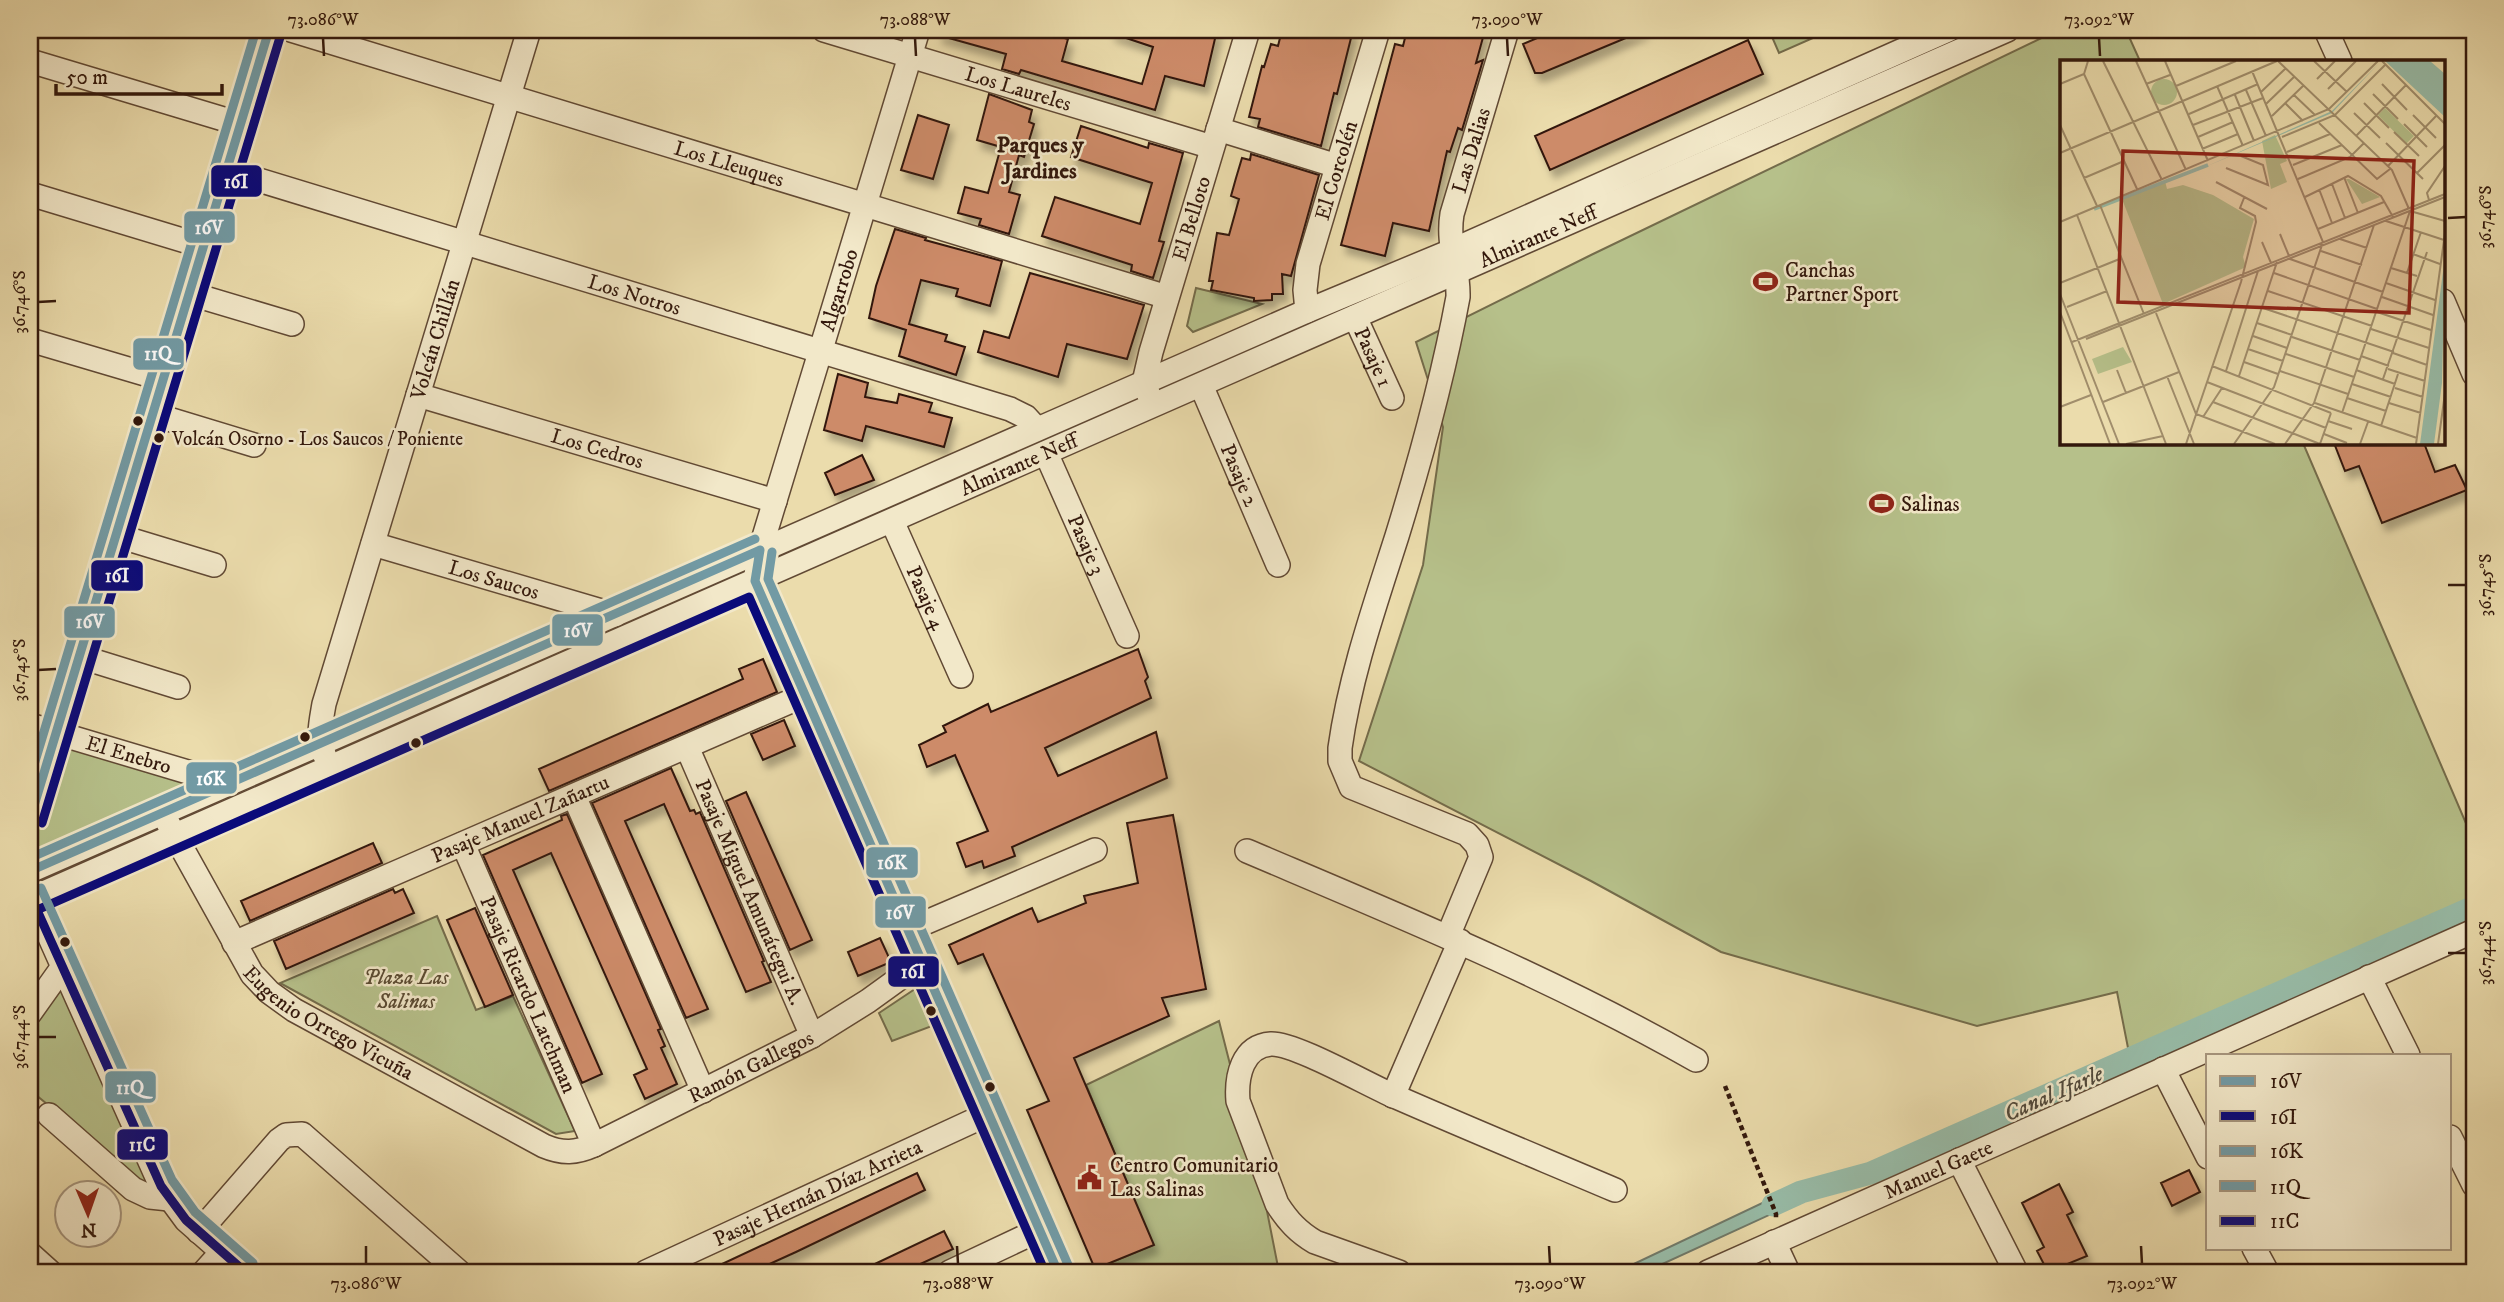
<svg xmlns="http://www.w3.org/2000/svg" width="2504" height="1302" font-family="'IM FELL DW Pica',serif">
<defs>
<filter id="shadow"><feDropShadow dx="4.5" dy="8" stdDeviation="3.5" flood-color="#0004"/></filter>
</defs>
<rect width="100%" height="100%" fill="#ebdcac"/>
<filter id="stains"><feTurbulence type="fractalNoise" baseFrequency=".00286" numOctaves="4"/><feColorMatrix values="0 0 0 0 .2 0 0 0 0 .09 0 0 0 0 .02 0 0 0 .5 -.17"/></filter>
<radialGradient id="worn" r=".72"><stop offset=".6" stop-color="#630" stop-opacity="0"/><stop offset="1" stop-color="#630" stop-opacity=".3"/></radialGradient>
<!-- green -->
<path fill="#b6c08a" stroke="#746c4b" stroke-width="2" d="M1769 30H1831L1779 53Z
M2058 30H2126L2140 61H2061V443H2303L2474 842V902L2130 1058 2117 992 1977 1026 1721 952 1591 881 1359 761 1423 565 1443 427 1416 342 1591 255Z
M1196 288 1262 304 1193 332 1187 326Z
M58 740 217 784 30 865V844Z
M437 916 476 1010 513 996 575 1131 556 1134 280 983Z
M59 983 150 1189 30 1090V1026Z
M918 987 932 1026 892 1041 879 1013Z
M1219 1021 1266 1206 1279 1272H1096L1095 1269 1153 1245 1086 1085Z"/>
<!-- water -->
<path fill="#98bca8" stroke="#707a6a" stroke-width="2" d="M1798 1186 1804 1199 1645 1272H1617Z"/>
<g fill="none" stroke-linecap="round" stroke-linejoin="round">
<!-- canal -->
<path stroke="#98bca8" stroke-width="23" d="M1773 1205 1801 1192 1871 1173 2474 907"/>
</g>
<!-- building -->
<path fill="#cd8b69" stroke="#33180c" stroke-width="2" filter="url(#shadow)" d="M939 30H1035L1068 39 1062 61 1142 84 1153 47 1111 33V30H1217L1204 86 1165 76 1155 110 1021 70 1019 74 1002 69 1006 54 938 35Z
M1282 30H1353L1337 94 1334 93 1321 146 1258 127 1260 119 1249 117 1262 66 1264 67 1271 44 1278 46Z
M1407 30H1485L1476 63 1483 60 1462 130 1458 128 1450 152 1447 151 1429 231 1393 223 1385 256 1341 245 1395 44 1403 46Z
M1556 30H1645L1542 73H1535L1523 44Z
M1748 40 1763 74 1550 170 1535 136Z
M989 94 1032 110 1029 122 1034 124 1024 157 1019 155 1009 192 1020 195 1009 234 979 225 981 219 958 213 965 187 988 193 1001 147 977 140Z
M918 115 949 125 933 179 901 170Z
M1081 126 1148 148 1149 143 1183 153 1159 241 1164 242 1153 278 1131 271 1132 265 1042 236 1055 197 1140 224 1152 183 1071 157Z
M1251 154 1319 175 1291 276 1282 274 1283 294H1272V300L1254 301V298L1211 290 1213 281H1209L1217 233 1229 235 1239 199 1231 196 1236 178 1242 158 1250 160Z
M895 229 926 238 925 240 1002 261 990 306 956 296 958 289 921 280 909 324 947 335 945 341 965 347 956 375 899 356 906 330 869 318 876 286Z
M1030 273 1144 305 1127 359 1067 344 1058 377 978 352 984 331 1009 338Z
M838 374 868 383 865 397 897 403 899 394 932 403 929 412 952 418 944 447 866 426 862 441 824 430Z
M2334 443H2424L2435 472 2455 465 2467 490 2382 523 2359 466 2345 471Z
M862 455 874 480 835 495 825 473Z
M1138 649 1148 677 1145 681 1151 698 1045 748 1058 776 1156 732 1167 778 1012 847 1015 856 984 868 982 861 966 867 957 843 988 831 955 755 927 767 919 745 946 732 943 726 988 704 991 712Z
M763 659 777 692 549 791 539 769 743 679 739 669Z
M784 720 795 746 763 760 751 734Z
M671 768 690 811 694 810 696 814 700 812 764 961 762 962 771 982 746 992 664 804 625 821 708 1009 686 1018 592 803Z
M746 792 812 940 790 950 726 801Z
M567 814 661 1029 658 1030 665 1046 661 1048 677 1084 645 1099 634 1075 647 1069 551 853 513 870 602 1074 582 1083 483 855 562 820 561 816Z
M1173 815 1206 989 1162 998 1169 1016 1074 1058 1154 1245 1095 1269 1027 1110 1049 1101 983 954 958 964 949 945 1032 908 1038 922 1086 903 1084 896 1138 883 1127 823Z
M373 843 382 863 250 921 241 901Z
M393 889 395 893 403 889 414 913 286 969 274 941Z
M475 908 513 995 485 1007 447 920Z
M880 938 891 962 858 976 848 952Z
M2189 1170 2200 1192 2172 1206 2161 1183Z
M917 1173 925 1190 796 1252 752 1272H705Z
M2059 1184 2073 1212 2067 1215 2087 1256 2048 1272 2037 1251 2044 1247 2022 1203Z
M944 1231 953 1249 903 1272H858Z"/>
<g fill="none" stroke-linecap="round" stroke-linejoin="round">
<defs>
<g id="minor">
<path id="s1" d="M291 30 1167 297"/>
<path id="s2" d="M824 30 1212 147"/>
<path d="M918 30 760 550 755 581 1058 1272"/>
<path d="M2326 30 2340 61"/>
<path d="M30 61 240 124"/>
<path d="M1218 129 1337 166"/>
<path id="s3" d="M226 170 1010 409 1026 417 1037 429"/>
<path d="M30 194 202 246"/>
<path d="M188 293 292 324"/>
<path d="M2443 301 2474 374"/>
<path id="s4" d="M1307 311 1305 290 1308 264 1378 30"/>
<path id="s5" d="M1355 317 1392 398"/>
<path d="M30 340 162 379"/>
<path id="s6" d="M1201 385 1278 565"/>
<path id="s7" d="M1148 393 1144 382 1151 352 1248 30"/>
<path id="s8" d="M418 395 775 501"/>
<path d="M152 414 254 445"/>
<path id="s9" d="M1046 453 1127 636"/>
<path id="s10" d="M892 521 961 676"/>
<path d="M115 535 214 565"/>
<path id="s11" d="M373 544 615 615"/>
<path d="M78 656 178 687"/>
<path id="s12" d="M30 725 228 784"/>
<path id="s13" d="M687 747 812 1036"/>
<path id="s14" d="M324 754C317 737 321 722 324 704L529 30"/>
<path d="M574 796 703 1091"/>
<path d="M30 819 269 30"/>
<path id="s15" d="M168 823 252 974 269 992 294 1010 544 1146C563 1154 576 1153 594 1145L812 1036 868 1001 922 962"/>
<path id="s16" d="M463 844 594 1145"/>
<path d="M1247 851C1400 916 1552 978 1696 1060"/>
<path d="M30 871 1307 311 1451 251 1948 30"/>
<path d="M30 893 161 1186 186 1220 245 1272"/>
<path id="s17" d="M30 899 2007 30"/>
<path d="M908 930 1095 850"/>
<path id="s18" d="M1448 936 1481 857 1477 845 1467 834 1351 787 1340 761V748C1350 676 1375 605 1397 536 1421 458 1443 378 1458 297 1459 268 1447 245 1452 214L1507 30"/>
<path id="s19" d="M234 943 805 695"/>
<path d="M2369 977 2408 1055"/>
<path d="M30 1013 62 968"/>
<path d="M2163 1069 2208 1157"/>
<path d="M1393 1096 1460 941"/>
<path d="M49 1115 133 1189 150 1197 169 1199"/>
<path d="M2450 1137 2474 1185"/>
<path d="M1959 1160 2016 1272"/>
<path d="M199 1232 279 1140 286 1135 302 1134 459 1272"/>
<path d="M1774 1242 1788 1272"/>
<path d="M2254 1248 2267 1272"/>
<path d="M30 1254 50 1272"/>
<path d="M204 1272 222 1252"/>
<path id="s20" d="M646 1272 988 1114"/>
<path d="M950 1272 1039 1230"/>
<path d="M1399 1272 1315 1242C1298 1232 1288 1221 1277 1204L1238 1101C1236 1077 1242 1046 1271 1044 1295 1043 1368 1085 1394 1096 1467 1128 1542 1159 1615 1190"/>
<path id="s21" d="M1708 1272 2474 931"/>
</g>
</defs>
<!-- minor casing -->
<use href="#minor" stroke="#614934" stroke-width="26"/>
<!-- path -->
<path stroke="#33180c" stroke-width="4.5" stroke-dasharray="5 3.5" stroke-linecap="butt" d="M1725 1086 1776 1214V1219"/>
<!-- minor -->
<use href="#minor" stroke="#f2e8c9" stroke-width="23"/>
<defs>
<path id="bus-1" d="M760 550 755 581 1058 1272
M30 819 269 30
M30 871 760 550"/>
<path id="bus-2" d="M42 823 281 34
M30 911 37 910 749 597 1045 1272"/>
<path id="bus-3" d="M772 552 768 579 1069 1267
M30 858 755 539"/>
<path id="bus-4" d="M30 778 256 30
M41 888 172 1180 195 1212 253 1263"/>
<path id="bus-5" d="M30 899H32L161 1186 186 1220 245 1272"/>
</defs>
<!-- bus-1 casing -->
<use href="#bus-1" stroke="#f2e8c9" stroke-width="14"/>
<!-- bus-2 casing -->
<use href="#bus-2" stroke="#f2e8c9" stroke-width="14"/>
<!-- bus-3 casing -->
<use href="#bus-3" stroke="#f2e8c9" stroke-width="14"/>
<!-- bus-4 casing -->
<use href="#bus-4" stroke="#f2e8c9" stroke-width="14"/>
<!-- bus-5 casing -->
<use href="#bus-5" stroke="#f2e8c9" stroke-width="14"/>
<!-- bus-1 -->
<use href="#bus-1" stroke="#729aa4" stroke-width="9"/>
<!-- bus-2 -->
<use href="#bus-2" stroke="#0a0a7a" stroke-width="9"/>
<!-- bus-3 -->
<use href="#bus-3" stroke="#729aa4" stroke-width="9"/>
<!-- bus-4 -->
<use href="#bus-4" stroke="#729aa4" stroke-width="9"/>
<!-- bus-5 -->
<use href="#bus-5" stroke="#0a0a7a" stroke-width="9"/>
</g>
<!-- ticks -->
<path fill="none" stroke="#33180c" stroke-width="2.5" d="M323 38 324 56M915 38 916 56M1507 38 1508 56M2099 38 2100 56M2448 218 2466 217M38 302 56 301M2448 585H2466M38 670 56 669M2448 953H2466M38 1037H56M366 1246V1264M957 1246 958 1264M1549 1246 1550 1264M2141 1246 2142 1264"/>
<!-- icons -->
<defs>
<symbol id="stadium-bare" viewBox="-9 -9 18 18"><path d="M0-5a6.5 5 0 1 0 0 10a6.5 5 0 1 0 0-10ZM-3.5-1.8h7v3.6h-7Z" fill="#8f2418" stroke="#f2e8c9" stroke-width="2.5" paint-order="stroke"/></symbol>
<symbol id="civic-bare" viewBox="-9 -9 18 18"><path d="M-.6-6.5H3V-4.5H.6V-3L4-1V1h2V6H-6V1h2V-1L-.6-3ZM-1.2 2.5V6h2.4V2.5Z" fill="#8f2418" stroke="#f2e8c9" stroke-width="2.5" paint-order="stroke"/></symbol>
</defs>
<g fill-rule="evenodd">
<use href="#stadium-bare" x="1748" y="264" width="35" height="35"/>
<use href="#stadium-bare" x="1864" y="486" width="35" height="35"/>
<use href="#civic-bare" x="1072" y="1160" width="35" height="35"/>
</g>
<!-- markers -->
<g fill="#33180c" stroke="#f2e8c9" stroke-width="2.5">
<circle cx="138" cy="421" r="6"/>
<circle cx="159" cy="438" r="6"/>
<circle cx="305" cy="737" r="6"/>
<circle cx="416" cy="743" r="6"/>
<circle cx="65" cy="942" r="6"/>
<circle cx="931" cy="1011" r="6"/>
<circle cx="990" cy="1087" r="6"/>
</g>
<g text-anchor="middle" stroke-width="5" stroke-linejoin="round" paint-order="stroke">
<!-- bus labels -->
<g font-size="19" fill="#33180c" stroke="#f2e8c9" text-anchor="start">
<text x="172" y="445">Volcán Osorno - Los Saucos / Poniente</text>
</g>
<!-- street labels -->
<g font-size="21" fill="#33180c" stroke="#f2e8c9">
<text dy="7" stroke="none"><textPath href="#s2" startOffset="203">Los Laureles</textPath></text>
<text dy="7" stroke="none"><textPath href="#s18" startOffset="896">Las Dalias</textPath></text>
<text dy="7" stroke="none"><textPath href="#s1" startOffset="458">Los Lleuques</textPath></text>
<text dy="7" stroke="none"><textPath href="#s4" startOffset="145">El Corcolén</textPath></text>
<text dy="7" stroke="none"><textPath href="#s7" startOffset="182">El Belloto</textPath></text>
<text dy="7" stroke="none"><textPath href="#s17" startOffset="1647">Almirante Neff</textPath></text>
<text transform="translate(839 290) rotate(-73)" y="7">Algarrobo</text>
<text dy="7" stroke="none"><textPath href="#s3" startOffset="427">Los Notros</textPath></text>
<text dy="7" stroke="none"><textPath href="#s14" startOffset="432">Volcán Chillán</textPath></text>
<text dy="7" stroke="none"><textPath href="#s5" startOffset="44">Pasaje 1</textPath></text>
<text dy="7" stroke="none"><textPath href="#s8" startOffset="187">Los Cedros</textPath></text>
<text dy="7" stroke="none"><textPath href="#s17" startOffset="1080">Almirante Neff</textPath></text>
<text dy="7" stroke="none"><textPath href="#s6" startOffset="98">Pasaje 2</textPath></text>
<text dy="7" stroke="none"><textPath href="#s9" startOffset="100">Pasaje 3</textPath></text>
<text dy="7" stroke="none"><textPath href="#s11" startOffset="126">Los Saucos</textPath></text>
<text dy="7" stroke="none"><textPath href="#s10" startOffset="84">Pasaje 4</textPath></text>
<text dy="7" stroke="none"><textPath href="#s12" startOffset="103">El Enebro</textPath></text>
<text dy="7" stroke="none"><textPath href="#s19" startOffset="312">Pasaje Manuel Zañartu</textPath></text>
<text dy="7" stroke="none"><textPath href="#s13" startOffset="158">Pasaje Miguel Amunátegui A.</textPath></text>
<text dy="7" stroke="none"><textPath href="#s16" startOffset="164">Pasaje Ricardo Latchman</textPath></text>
<text dy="7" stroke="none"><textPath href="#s15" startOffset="264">Eugenio Orrego Vicuña</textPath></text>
<text dy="7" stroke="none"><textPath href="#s15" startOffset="740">Ramón Gallegos</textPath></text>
<text dy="7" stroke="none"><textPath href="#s21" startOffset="252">Manuel Gaete</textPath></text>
<text dy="7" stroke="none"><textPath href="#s20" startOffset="189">Pasaje Hernán Díaz Arrieta</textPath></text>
</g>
<!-- poi labels -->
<g font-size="21" fill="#33180c" stroke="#f2e8c9" text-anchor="start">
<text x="1785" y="277">Canchas<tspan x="1785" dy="24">Partner Sport</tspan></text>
<text x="1901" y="511">Salinas</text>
<text x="1110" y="1172">Centro Comunitario<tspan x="1110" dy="24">Las Salinas</tspan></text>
</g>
<!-- park labels -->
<g font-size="21" font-style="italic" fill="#5a4a32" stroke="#f2e8c9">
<text x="406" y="984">Plaza Las<tspan x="406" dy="24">Salinas</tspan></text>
</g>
<!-- neighbourhood labels -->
<g font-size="23" font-weight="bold" fill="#33180c" stroke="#f2e8c9">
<text x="1040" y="152">Parques y<tspan x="1040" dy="26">Jardines</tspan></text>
</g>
<!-- water labels -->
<g font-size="23" font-style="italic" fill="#51493b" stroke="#f2e8c9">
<text transform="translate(2053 1093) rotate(-24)" y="8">Canal Ifarle</text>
</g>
</g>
<!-- overview -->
<g transform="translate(2060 60)">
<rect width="385" height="385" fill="#ebdcac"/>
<path d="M91 32a13 13 0 1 1 26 0a13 13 0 1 1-26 0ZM325 48 354 76 346 84 318 55ZM215 75 227 101 220 104 227 122 211 129 202 81ZM286 119H289L320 137 302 144ZM105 121 107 129 123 125 153 135 194 159 183 197 186 207 103 244 62 139ZM63 287 72 302 38 314 32 299Z" fill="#b6c08a"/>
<path d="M325 1H370L385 14V57ZM320 2 272 53 145 107 272 51ZM385 197 382 323 374 384H360Z" fill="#98bca8"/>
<path fill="none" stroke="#98bca8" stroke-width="3.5" d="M34 149 148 105"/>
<path fill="none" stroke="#a18e6c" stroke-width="2" d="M43 1 102 120M76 1 126 110M105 1 148 101M218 1 332 110 349 149M254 1 287 32M322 1 385 64M24 14 77 129M257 19 275 1M0 24 24 14 28 1M86 24 110 15M322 24 347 50M116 26 176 1M157 26 183 86M268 29 296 1M186 30 206 76M201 32 226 8M313 34 338 59M175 35 194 81M234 35 255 55M225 43 243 61M304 43 329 68M206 44 235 16M294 53 320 78M129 54 198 24M353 55 376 78M212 56 244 25M259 63 317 119 330 109M344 64 367 87M0 65 37 146M133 65 203 38M334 72 359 96M296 76 346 25M138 77 173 62M222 77 275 55 326 4M326 83 363 119M142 89 178 74M227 92 270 74M0 93 217 1M233 105 282 85M328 106 377 55M166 108 208 125 203 105 181 96M357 113 385 85M284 117 298 153M24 118 64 101M238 119 290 97 304 83M156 122 207 149M272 124 285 158M259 129 272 163M245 137 288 116 321 136 333 157M369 140 367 133 385 106M40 145 84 254M350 151 385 161M17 155 106 384M326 161 384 180M0 162 269 49 318 1M258 169 324 142M220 174 229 196M280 179 307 188M202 182 211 203M261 191 302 205M353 194 380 204M230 199 323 232M331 208 357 216M214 213 317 249M347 213 361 172M0 223 62 198M326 223 375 240M208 231 312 266M0 234 59 384M322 237 373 255M7 247 47 231M203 248 334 292M0 252 50 384M317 252 371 270M96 253 136 354 215 384M197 263 232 275M311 269 369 288M193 276 227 288M232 277 300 300M26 279 385 137M12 282 385 134M188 289 223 301M333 293 367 305M226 294 294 317M301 296 329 306M184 302 218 314M152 306 271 353M328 309 365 321M57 310 66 333M296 310 335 324M166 311 198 211M220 311 288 334M107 316 134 384M179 316 217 202M323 319 367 192M147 322 266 368M292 324 331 337M335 328 363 337M287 338 326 351M43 342 119 312M153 342 260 384M255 343 357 378M329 343 361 353M0 347 31 335M282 353 350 151M143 357 162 328M268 361 292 369M321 366 338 314M264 374 287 383M66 384 103 376M126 384 181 222 196 162 195 156 180 148 184 138M174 384 214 327 263 182 192 11M225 384 254 343 314 165M260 384 271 353M300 384 308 362M356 384 385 173M378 384 385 333"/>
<path fill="#8f2418" fill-opacity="0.15" stroke="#8f2418" stroke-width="3.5" d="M63 91 354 101 349 253 58 242Z"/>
<rect width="385" height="385" fill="none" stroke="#33180c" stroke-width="3.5"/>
</g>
<g stroke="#f2e8c9" stroke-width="2.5">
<rect x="210" y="164" width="53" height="34" rx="7" fill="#0a0a7a"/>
<rect x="183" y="210" width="53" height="34" rx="7" fill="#729aa4"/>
<rect x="132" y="337" width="53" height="34" rx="7" fill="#729aa4"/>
<rect x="90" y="559" width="54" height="33" rx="7" fill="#0a0a7a"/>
<rect x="63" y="605" width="53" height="34" rx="7" fill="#729aa4"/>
<rect x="551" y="613" width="53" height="34" rx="7" fill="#729aa4"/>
<rect x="185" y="761" width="53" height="34" rx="7" fill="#729aa4"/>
<rect x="865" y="846" width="54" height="33" rx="7" fill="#729aa4"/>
<rect x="874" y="895" width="53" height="34" rx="7" fill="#729aa4"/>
<rect x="887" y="955" width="53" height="33" rx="7" fill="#0a0a7a"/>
<rect x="104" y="1070" width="53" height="34" rx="7" fill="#729aa4"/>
<rect x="116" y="1128" width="53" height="33" rx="7" fill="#0a0a7a"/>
</g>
<g font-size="19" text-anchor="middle" font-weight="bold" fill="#fff">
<text x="236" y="188">16I</text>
<text x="209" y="234">16V</text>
<text x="158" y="360">11Q</text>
<text x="117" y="582">16I</text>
<text x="90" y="628">16V</text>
<text x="578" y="637">16V</text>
<text x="211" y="785">16K</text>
<text x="892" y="869">16K</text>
<text x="900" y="919">16V</text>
<text x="913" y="978">16I</text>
<text x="130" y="1094">11Q</text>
<text x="142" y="1151">11C</text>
</g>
<!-- margin -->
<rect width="2504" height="1302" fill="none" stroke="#ebdcac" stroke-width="77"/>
<!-- legend -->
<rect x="2206" y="1054" width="245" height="196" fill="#f2e8c9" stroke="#a6957d" stroke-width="2"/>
<rect x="2220" y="1076" width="35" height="10" fill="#729aa4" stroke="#a6957d" stroke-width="2"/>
<text x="2270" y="1088" font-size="21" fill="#33180c">16V</text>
<rect x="2220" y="1111" width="35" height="10" fill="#0a0a7a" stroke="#a6957d" stroke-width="2"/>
<text x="2270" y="1124" font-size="21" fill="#33180c">16I</text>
<rect x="2220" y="1146" width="35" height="10" fill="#729aa4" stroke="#a6957d" stroke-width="2"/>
<text x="2270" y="1158" font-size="21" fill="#33180c">16K</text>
<rect x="2220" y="1181" width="35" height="10" fill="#729aa4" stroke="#a6957d" stroke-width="2"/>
<text x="2270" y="1194" font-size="21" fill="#33180c">11Q</text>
<rect x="2220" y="1216" width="35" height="10" fill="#0a0a7a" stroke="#a6957d" stroke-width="2"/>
<text x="2270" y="1228" font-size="21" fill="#33180c">11C</text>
<!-- north arrow -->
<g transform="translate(88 1214) rotate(178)"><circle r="33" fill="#f2e8c9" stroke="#a6957d" stroke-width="2"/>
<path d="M0-5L12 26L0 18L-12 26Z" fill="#8f2418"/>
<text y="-10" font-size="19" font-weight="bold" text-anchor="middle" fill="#33180c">N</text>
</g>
<!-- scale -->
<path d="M56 84v10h166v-10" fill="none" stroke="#33180c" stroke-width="3.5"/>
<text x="66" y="84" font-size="21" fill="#33180c" stroke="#f2e8c9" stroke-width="5" paint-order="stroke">50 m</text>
<rect x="38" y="38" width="2428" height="1226" fill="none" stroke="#33180c" stroke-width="2.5"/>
<g font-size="18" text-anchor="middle" fill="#33180c">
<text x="323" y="25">73.086°W</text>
<text x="915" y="25">73.088°W</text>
<text x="1507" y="25">73.090°W</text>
<text x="2099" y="25">73.092°W</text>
<text transform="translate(2485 217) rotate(-90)" y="6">36.746°S</text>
<text transform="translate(19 302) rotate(-90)" y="6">36.746°S</text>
<text transform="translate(2485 585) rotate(-90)" y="6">36.745°S</text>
<text transform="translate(19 670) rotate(-90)" y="6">36.745°S</text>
<text transform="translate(2485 953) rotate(-90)" y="6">36.744°S</text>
<text transform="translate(19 1037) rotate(-90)" y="6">36.744°S</text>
<text x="366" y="1289">73.086°W</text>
<text x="958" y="1289">73.088°W</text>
<text x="1550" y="1289">73.090°W</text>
<text x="2142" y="1289">73.092°W</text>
</g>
<rect width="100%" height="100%" filter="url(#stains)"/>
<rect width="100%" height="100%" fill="url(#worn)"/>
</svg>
